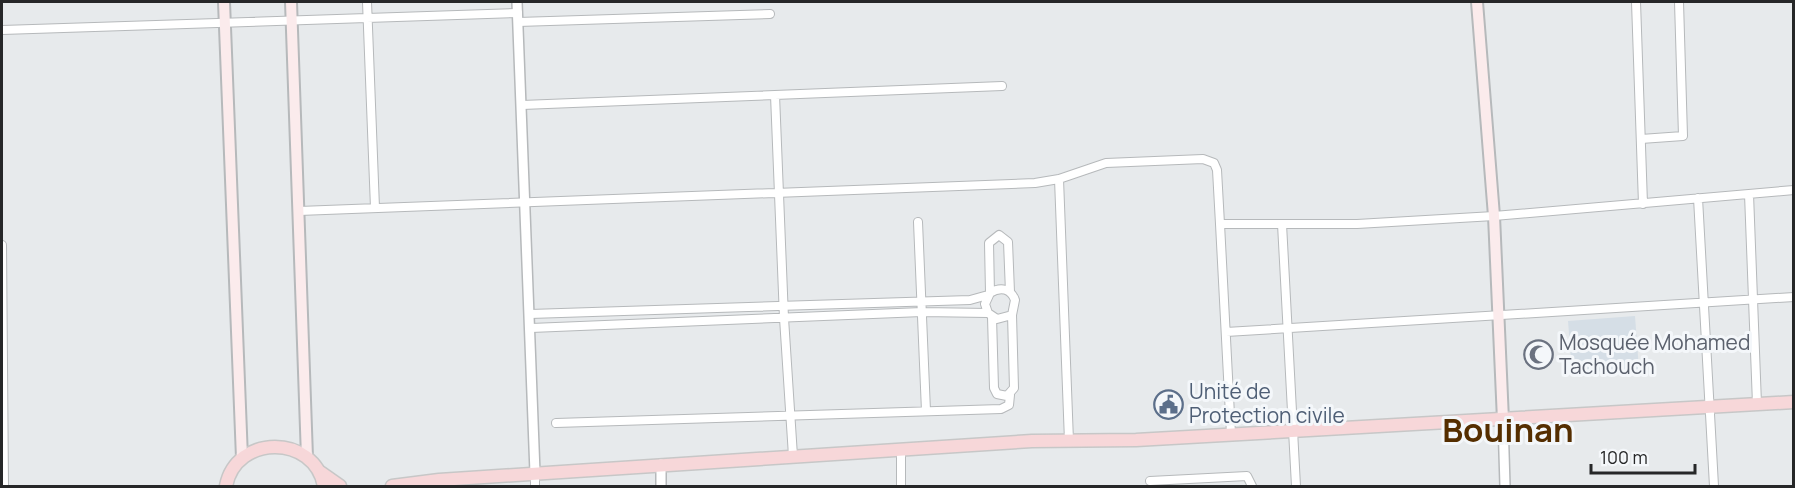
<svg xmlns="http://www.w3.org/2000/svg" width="1795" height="488" font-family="Manrope,sans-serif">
<rect width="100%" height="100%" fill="#e7eaec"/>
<!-- built -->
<path fill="#d5dee6" d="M1635 316 1639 370 1572 372 1568 321Z"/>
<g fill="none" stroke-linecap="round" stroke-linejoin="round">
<defs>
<path id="minor" d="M367 2 375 208
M1636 2 1643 204
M518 22 770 14
M2 30 518 13
M775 95 784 318 793 456
M522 105 1002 86
M1641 139 1683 136 1679 2
M1059 179 1069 441
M1749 194 1757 404
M1698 198 1714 486
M299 211 1035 183 1059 179 1106 163 1203 159 1214 163 1217 170 1220 224H1357L1494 216 1794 190
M918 222 926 411
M1220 224 1231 434
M1282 224 1296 486
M2 245 4 486
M990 293C1001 286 1011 289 1015 300L1012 315 997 319 988 313 985 304 990 293 989 243 999 235 1008 242 1010 292
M530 314 970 300 988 295
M992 317 994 388 997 394 1007 396 1014 388 1012 315
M531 328 922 312 988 313
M1226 332 1794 297
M556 423 1001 409 1009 405 1010 395
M901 449V486
M535 473V486
M1150 481 1247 476 1252 486"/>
<path id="tertiary" d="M517 2 535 473
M1503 420 1505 486
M661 464V486"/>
<path id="secondary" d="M224 2 242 458
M291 2 307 457
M1477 2 1494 216 1503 420"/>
<path id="primary" d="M320 472 340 486
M226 486C236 434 314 434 324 486
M392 486 439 480 1032 441 1136 440 1794 402"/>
</defs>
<!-- minor casing -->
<use href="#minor" stroke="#b6b9bb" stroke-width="10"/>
<!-- tertiary casing -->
<use href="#tertiary" stroke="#b6b9bb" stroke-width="12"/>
<!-- secondary casing -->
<use href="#secondary" stroke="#b6b9bb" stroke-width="14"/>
<!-- primary casing -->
<use href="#primary" stroke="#c7c7c7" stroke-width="15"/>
<!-- minor -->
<use href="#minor" stroke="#fff" stroke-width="8"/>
<!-- tertiary -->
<use href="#tertiary" stroke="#fff" stroke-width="9"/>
<!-- secondary -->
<use href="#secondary" stroke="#fbebec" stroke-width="10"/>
<!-- primary -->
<use href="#primary" stroke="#f7d7d9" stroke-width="12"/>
</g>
<!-- icons -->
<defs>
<symbol id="mosque-ring" viewBox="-11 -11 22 22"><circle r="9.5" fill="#f4f7fa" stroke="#6b7280" stroke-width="1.5"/><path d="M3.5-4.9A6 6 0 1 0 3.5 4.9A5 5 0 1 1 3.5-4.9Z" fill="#6b7280"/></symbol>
<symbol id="civic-ring" viewBox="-11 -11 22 22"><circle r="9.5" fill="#f4f7fa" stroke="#5c6f8a" stroke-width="1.5"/><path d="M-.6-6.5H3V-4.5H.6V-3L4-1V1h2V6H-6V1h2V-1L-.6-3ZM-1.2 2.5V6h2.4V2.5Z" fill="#5c6f8a"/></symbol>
</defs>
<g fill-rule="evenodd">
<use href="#mosque-ring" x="1522" y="338" width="33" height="33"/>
<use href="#civic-ring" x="1152" y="388" width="33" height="33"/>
</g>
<g text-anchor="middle" stroke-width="6" stroke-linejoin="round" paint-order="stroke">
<!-- worship labels -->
<g font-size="21" fill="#5b616d" stroke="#f4f7fa" text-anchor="start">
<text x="1559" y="350">Mosquée Mohamed<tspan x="1559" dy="24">Tachouch</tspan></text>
</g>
<!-- service labels -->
<g font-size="21" fill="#4e5e75" stroke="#f4f7fa" text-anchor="start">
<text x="1189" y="399">Unité de<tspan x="1189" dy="24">Protection civile</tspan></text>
</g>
<!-- town labels -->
<g font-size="33" font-weight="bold" fill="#552e00" stroke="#f4f7fa">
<text x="1508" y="442">Bouinan</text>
</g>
</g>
<!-- border -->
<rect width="1795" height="488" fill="none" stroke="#262728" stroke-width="6"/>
<!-- scale -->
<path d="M1591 464v9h104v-9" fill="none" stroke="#262728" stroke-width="3"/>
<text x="1600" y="464" font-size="18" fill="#262728" stroke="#f4f7fa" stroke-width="4.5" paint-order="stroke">100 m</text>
</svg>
